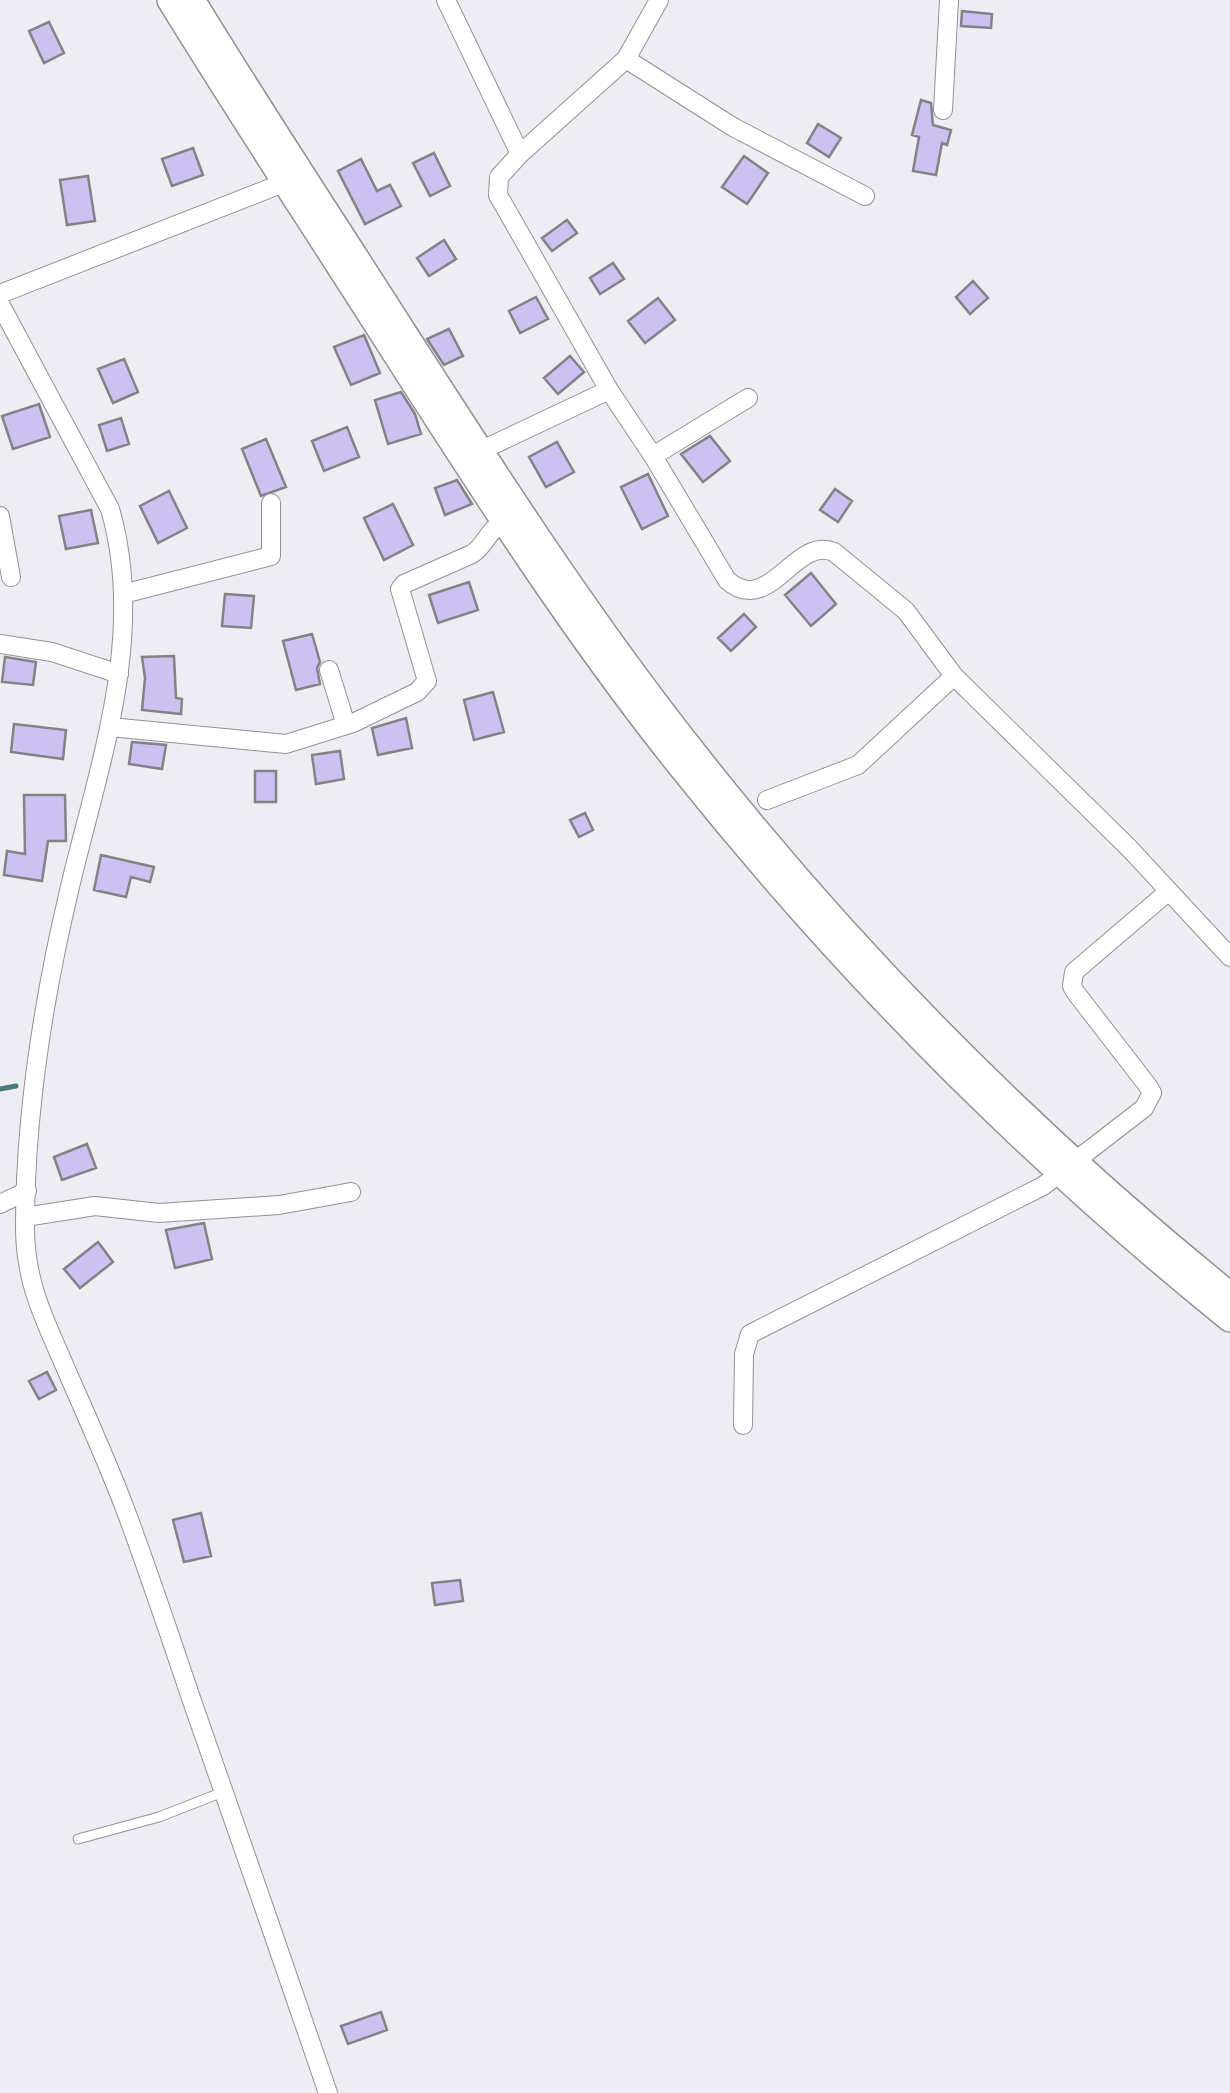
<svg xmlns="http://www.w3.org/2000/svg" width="1230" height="2093" font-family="Commissioner,sans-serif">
<rect width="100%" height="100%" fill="#eeedf3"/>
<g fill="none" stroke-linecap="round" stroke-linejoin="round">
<!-- stream -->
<path stroke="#4a7979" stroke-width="5" d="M0 1089 16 1086"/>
</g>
<!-- building -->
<path fill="#cdc1f2" stroke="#838287" stroke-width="2.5" d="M962 11 992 14 991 28 961 26Z
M49 22 64 53 44 63 29 31Z
M921 100 931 103 933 125 951 130 947 145 942 143 936 175 913 171 919 137 912 135Z
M818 124 841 138 829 157 807 143Z
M193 148 203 175 172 186 162 159Z
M434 153 450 186 430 196 413 163Z
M744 156 768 173 747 204 722 187Z
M361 159 377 191 390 185 401 206 365 224 338 171Z
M88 176 95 221 67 225 60 180Z
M567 220 577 233 552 251 542 238Z
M444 240 456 259 429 276 417 258Z
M613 263 624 279 600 294 590 278Z
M973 281 988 298 970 314 956 297Z
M536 297 548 319 520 333 509 311Z
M658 298 675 320 645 343 628 321Z
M449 329 463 356 444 365 427 339Z
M364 335 380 373 351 385 334 347Z
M570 356 584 372 558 394 544 378Z
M124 359 138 392 113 403 98 369Z
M401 392 415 414 421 434 388 444 375 400Z
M39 404 50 437 13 449 2 416Z
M121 418 129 444 107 451 99 425Z
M347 427 359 457 324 471 312 441Z
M710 436 730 461 703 482 681 454Z
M266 439 286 487 261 496 242 449Z
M557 442 574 472 546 487 529 457Z
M648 474 668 516 642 529 621 487Z
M457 480 472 504 445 515 435 488Z
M835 489 852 501 838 522 820 510Z
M169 491 187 528 158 543 140 506Z
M393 504 413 545 384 560 364 518Z
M91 510 98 543 66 549 59 516Z
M811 573 836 604 811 626 785 595Z
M469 582 478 610 438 623 429 595Z
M225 594 254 596 251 628 222 626Z
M744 614 756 627 731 651 718 638Z
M312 634 320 662 317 668 320 684 296 690 283 641Z
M174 656 176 698 182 699 181 714 142 710 145 678 142 657Z
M5 657 36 662 33 685 2 682Z
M493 692 504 732 474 740 464 700Z
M406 718 412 748 378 755 372 728Z
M14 724 66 730 63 759 11 752Z
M132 742 166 745 162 769 129 764Z
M340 751 344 779 316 784 312 755Z
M255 771H276V802H255Z
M24 795H65L66 841H48L42 881 4 875 7 851 25 854Z
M585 813 593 830 579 837 570 820Z
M101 855 154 867 150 882 131 877 126 897 94 890Z
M87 1144 96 1168 62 1180 54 1157Z
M204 1223 212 1259 175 1268 166 1230Z
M98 1242 113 1262 80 1288 64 1269Z
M47 1372 56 1390 39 1399 29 1381Z
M201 1513 211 1556 184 1562 173 1520Z
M460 1580 463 1601 435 1605 432 1583Z
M381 2012 387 2030 348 2044 341 2026Z"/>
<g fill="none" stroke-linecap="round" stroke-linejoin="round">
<defs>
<path id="lane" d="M78 1839 159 1817 223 1792"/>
<path id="street" d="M446 0 520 154
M659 0 626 59 520 154 499 177 498 195 609 390 653 456 727 580C769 618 795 535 834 552L906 611 954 676 1129 848 1230 957
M626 59 733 127 865 196
M943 110 949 0
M0 294 286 182
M0 304 110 509C147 636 98 767 69 891 43 1001 25 1113 25 1227 25 1286 47 1324 69 1376 88 1419 107 1462 124 1506 148 1570 170 1636 192 1701 238 1832 283 1962 328 2093
M480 451 609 390
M653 456 748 398
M0 516 11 577
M123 594 271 556V503
M0 644 52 652 119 674
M329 670 346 725
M110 727 286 744 353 723 417 692 427 681 400 589 404 584 472 554C486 545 488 529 504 522
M767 800 858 765 954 676
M0 1204 27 1191
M25 1217 95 1206 159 1213 279 1205 351 1192
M743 1425 744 1354 750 1334 1043 1186 1144 1108 1152 1093 1148 1086 1076 993 1072 986 1074 972 1169 891"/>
<path id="secondary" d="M170 0C240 114 314 226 386 339 480 486 573 632 682 768 844 971 1028 1156 1230 1319
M192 0C256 105 324 208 390 311 487 462 583 613 694 753 851 953 1032 1135 1230 1295"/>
</defs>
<!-- lane casing -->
<use href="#lane" stroke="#929197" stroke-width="11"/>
<!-- street casing -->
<use href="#street" stroke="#929197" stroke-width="20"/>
<!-- secondary casing -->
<use href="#secondary" stroke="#929197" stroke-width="28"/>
<!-- lane -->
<use href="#lane" stroke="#fff" stroke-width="9"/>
<!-- street -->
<use href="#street" stroke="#fff" stroke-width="18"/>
<!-- secondary -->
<use href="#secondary" stroke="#fff" stroke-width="25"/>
</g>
</svg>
